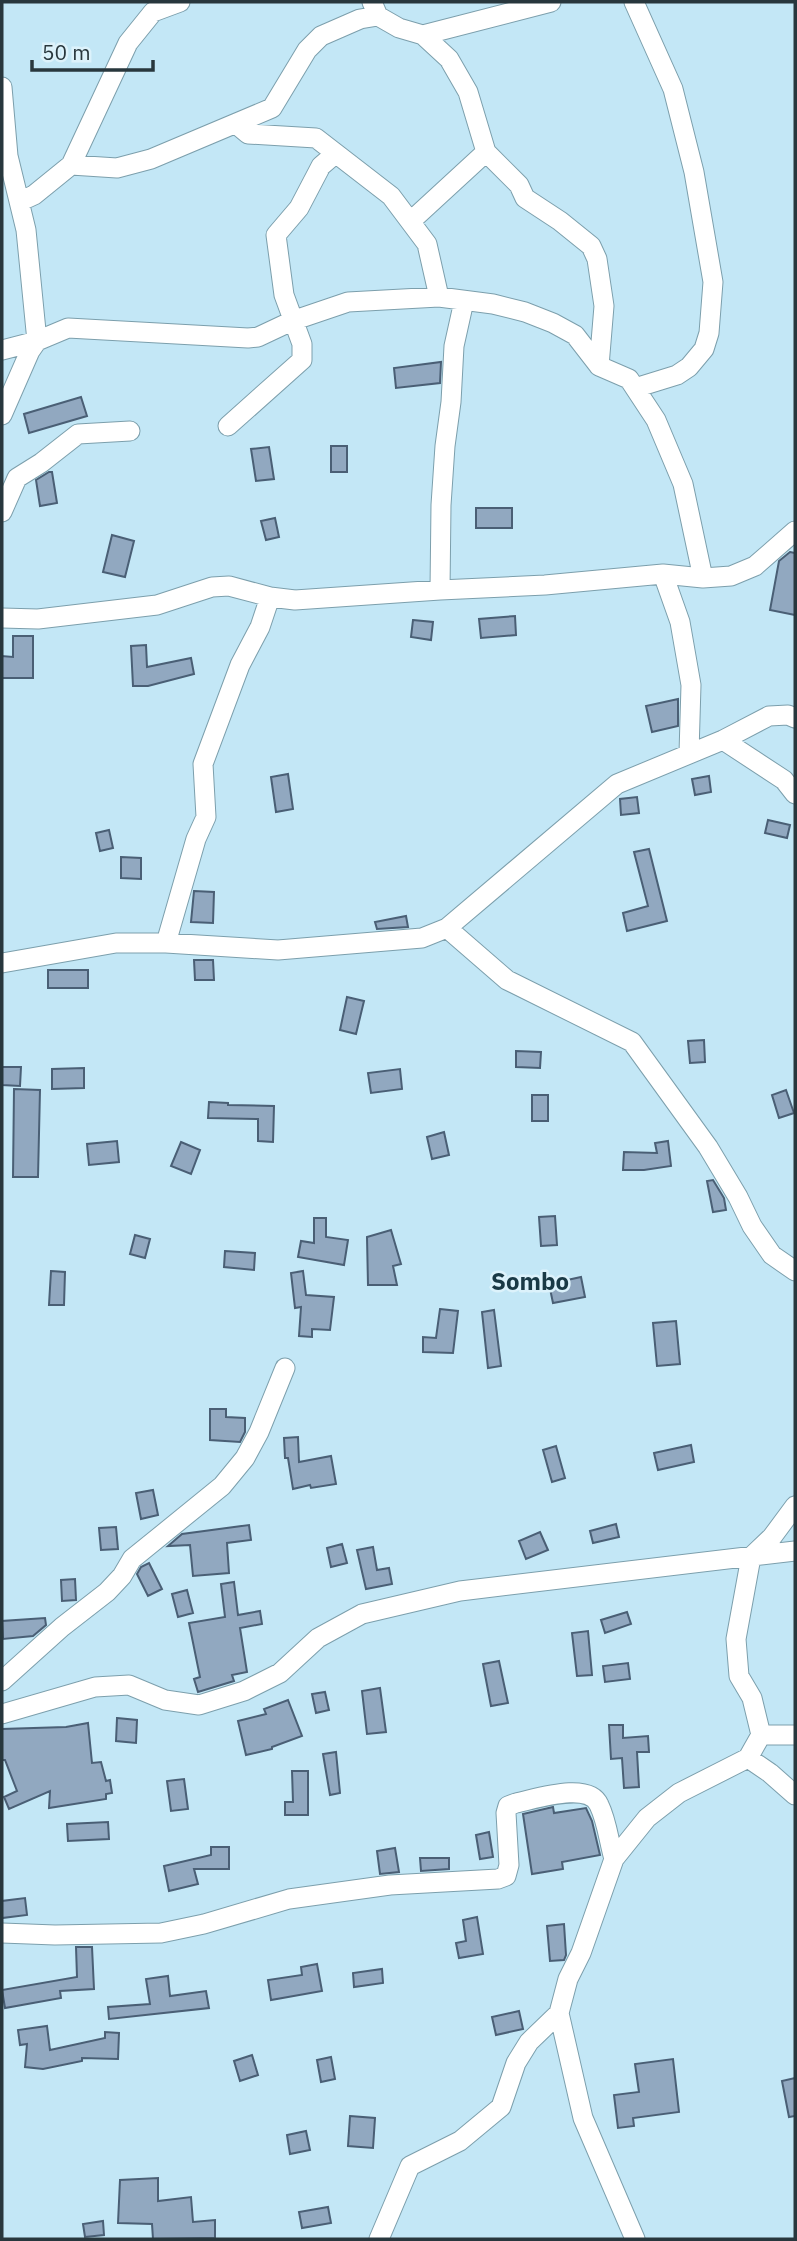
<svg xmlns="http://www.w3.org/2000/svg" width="797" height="2241" font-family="'IBM Plex Sans',sans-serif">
<rect width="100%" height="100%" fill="#c3e7f6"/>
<!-- building -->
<path fill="#91a8c0" stroke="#4a5f75" stroke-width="2" d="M441 362 440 383 396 388 394 368Z
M81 397 87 416 29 433 24 414Z
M331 446H347V472H331Z
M269 447 274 479 256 481 251 449Z
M49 472H52L57 503 40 506 36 480Z
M476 508H512V528H476Z
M275 518 279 537 266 540 261 521Z
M112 535 134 541 125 577 103 572Z
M790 552 795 553V615L770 610 779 561Z
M515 616 516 635 481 638 479 619Z
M413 620 433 622 431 640 411 637Z
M13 636H33V678H2V656L13 657Z
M146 645 147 667 191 658 194 674 148 686H133L131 646Z
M678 699V726L652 732 646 706Z
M288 774 293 809 276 812 271 777Z
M709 776 711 792 695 795 692 779Z
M637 797 639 813 621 815 620 799Z
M768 820 790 825 787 838 765 833Z
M109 830 113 848 100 851 96 833Z
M649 849 667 921 627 931 623 913 648 906 634 852Z
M121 857 141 858V879L121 878Z
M194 891 214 892 213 923 191 922Z
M406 916 408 927 377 929 375 922Z
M194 960H213L214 980H195Z
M48 970H88V988H48Z
M347 997 364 1001 356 1034 340 1030Z
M704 1040 705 1062 690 1063 688 1041Z
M516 1051 541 1052 540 1068 516 1067Z
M2 1067H21L20 1086 2 1085Z
M84 1068V1088L52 1089V1069Z
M400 1069 402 1089 371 1093 368 1073Z
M14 1089 40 1090 38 1177H13Z
M786 1090 794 1113 779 1118 772 1095Z
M532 1095H548V1121H532Z
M209 1102 228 1103V1105L274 1106 273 1142 258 1141V1119L208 1118Z
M444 1132 449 1155 432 1159 427 1137Z
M117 1141 119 1162 89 1165 87 1144Z
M668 1141 671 1166 644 1170H623L624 1152 657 1153 655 1143Z
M181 1142 200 1150 191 1174 171 1166Z
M713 1180 724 1198 726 1210 713 1212 707 1181Z
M555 1216 557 1245 541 1246 539 1217Z
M314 1218H326V1237L348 1240 344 1265 298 1257 301 1241 314 1243Z
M391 1230 401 1264 393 1266 397 1285H368L367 1237Z
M135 1235 150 1239 145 1258 130 1254Z
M225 1251 255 1253 254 1270 224 1267Z
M51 1271 65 1272 64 1305H49Z
M303 1271 306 1295 334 1297 330 1330 312 1329V1337L299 1336 301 1307 295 1308 291 1273Z
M581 1277 585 1297 553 1303 549 1284Z
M440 1309 458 1311 453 1353 423 1352V1337L436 1338Z
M494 1310 501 1366 488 1368 482 1312Z
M676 1321 680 1364 657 1366 653 1323Z
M210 1409H226V1417L245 1418V1432L240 1442 210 1440Z
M298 1437 299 1462 331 1456 336 1484 311 1488 310 1485 293 1489 288 1458H285L284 1438Z
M691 1445 694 1462 658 1470 654 1453Z
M556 1446 565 1478 552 1482 543 1450Z
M153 1490 158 1515 141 1519 136 1493Z
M616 1524 619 1537 593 1543 590 1531Z
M249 1525 251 1540 227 1543 229 1573 193 1576 190 1545 168 1546 182 1534Z
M116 1527 118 1549 101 1550 99 1528Z
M540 1532 548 1550 526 1559 519 1541Z
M342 1544 347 1563 331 1567 327 1548Z
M373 1547 377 1570 389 1568 392 1584 366 1589 357 1550Z
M149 1563 162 1589 148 1596 137 1574 141 1567Z
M75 1579 76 1600 62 1601 61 1580Z
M234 1582 238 1615 260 1611 262 1624 240 1628 247 1672 232 1675 234 1681 198 1692 194 1679 200 1677 189 1623 225 1617 221 1584Z
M187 1590 193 1613 178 1617 172 1594Z
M627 1612 631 1624 605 1633 601 1620Z
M45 1618 46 1625 33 1636 3 1639 2 1621Z
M588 1631 592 1675 577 1676 572 1633Z
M499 1661 508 1703 491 1706 483 1664Z
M628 1663 630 1679 605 1682 603 1666Z
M380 1688 386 1732 367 1734 362 1691Z
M325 1692 329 1710 316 1713 312 1694Z
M288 1700 302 1736 272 1747V1749L246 1755 238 1721 266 1714 264 1709Z
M117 1718 137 1720 136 1743 116 1741Z
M88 1723 92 1763 101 1762 106 1781 110 1780 112 1793 106 1794V1799L49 1808 50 1791 9 1809 4 1797 17 1791 5 1760H2V1729L66 1727Z
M609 1725H623V1738L648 1736 649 1752H637L639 1787 624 1788 622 1758 611 1759Z
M336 1752 340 1793 330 1795 323 1754Z
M292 1771H308V1815H285V1802H293Z
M184 1779 188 1809 171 1811 167 1781Z
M553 1807 554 1813 586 1808 592 1821 600 1855 562 1862 563 1869 532 1874 523 1814Z
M108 1822 109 1839 68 1841 67 1824Z
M489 1832 493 1857 480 1859 476 1835Z
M211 1847H229V1869H194L198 1884 169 1891 164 1866 211 1855Z
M395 1848 399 1872 380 1874 377 1851Z
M420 1858H449V1869L421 1871Z
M25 1898 27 1915 2 1918V1901Z
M477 1917 483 1954 459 1958 456 1943 466 1941 463 1920Z
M564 1924 566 1955 564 1960 550 1961 547 1926Z
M76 1947H92L94 1989 60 1991 61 1998 5 2008 2 1990 77 1977Z
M317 1964 322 1991 271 2000 268 1980 302 1975 301 1967Z
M382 1969 383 1983 354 1987 353 1973Z
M168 1976 170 1996 206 1991 209 2008 109 2019 108 2007 150 2004 146 1979Z
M519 2011 523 2029 496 2035 492 2017Z
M47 2026 50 2050 105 2038V2032L119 2033 118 2059 82 2058V2061L43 2069 25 2067 27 2044 20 2045 18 2030Z
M252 2055 258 2075 240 2081 234 2061Z
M331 2057 335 2079 321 2082 317 2060Z
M673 2059 679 2112 633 2118 634 2126 618 2128 614 2095 639 2092 635 2064Z
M795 2078V2116L789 2117 782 2081Z
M350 2116 375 2118 373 2148 348 2146Z
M306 2131 310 2150 290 2154 287 2135Z
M158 2178V2201L191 2197 193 2222 215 2220V2238L153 2239 152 2224 118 2223 120 2180Z
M328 2207 331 2223 302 2228 299 2212Z
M103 2221 104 2235 85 2237 83 2224Z"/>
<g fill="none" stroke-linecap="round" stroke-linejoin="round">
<defs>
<path id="minor" d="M372 2 378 16 399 28 423 35 449 59 468 92 486 152 519 185 525 198 560 221 591 246 597 259 604 306 599 366 629 379 656 420 683 484 703 578
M634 2 673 89 694 172 713 282 709 333 704 349 689 367 677 375 635 388
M423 35 551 2
M2 87 8 156 26 230 37 341 30 351 2 415
M236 124 248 134 316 138 391 196 427 244 439 297
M71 165 117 168 151 159 272 108 307 50 321 36 360 19 378 16
M21 201 34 195 71 165 128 43 153 12 180 2
M411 221 486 152
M2 350 37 341 68 328 248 338 258 337 292 321 348 302 439 297 493 304 525 312 553 323 575 335 599 366
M228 426 302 360V344L284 295 276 235 299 208 321 166 335 154
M2 512 17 478 41 463 78 434 130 431
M663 574 680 622 691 685 689 753
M440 590 441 505 445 446 451 402 454 346 464 301
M2 618 38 619 157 605 212 587 229 586 270 597 295 600 440 590 545 585 663 574 703 578 731 576 755 566 795 531
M723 740 784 780 795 794
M447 928 507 980 632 1042 708 1147 738 1197 752 1226 772 1255 795 1271
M166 943 196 839 206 817 203 764 240 665 260 627 270 597
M2 963 116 943H166L278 950 422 938 447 928 617 784 723 740 769 716 788 715 795 718
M2 1681 62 1627 107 1592 122 1576 132 1559 222 1486 245 1458 259 1432 285 1368
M2 1714 95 1687 129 1685 165 1700 199 1705 244 1691 280 1673 318 1638 362 1614 460 1591 795 1551
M761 1735H795
M748 1758 770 1773 795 1795
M2 1933 55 1935 161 1933 204 1924 289 1899 390 1885 498 1879 506 1876 509 1865 506 1813 508 1806 516 1803C536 1799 589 1781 599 1805 607 1821 609 1842 614 1859
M379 2239 410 2166 460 2141 501 2107 516 2063 529 2042 559 2013
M635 2239 583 2118 559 2013 568 1979 581 1953 614 1859 647 1818 679 1793 748 1758 761 1735 752 1698 739 1676 736 1639 751 1557 772 1537 795 1506"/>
</defs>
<!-- minor casing -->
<use href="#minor" stroke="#7c9fac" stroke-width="21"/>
<!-- minor -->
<use href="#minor" stroke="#fff" stroke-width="19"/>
</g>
<g text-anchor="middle" stroke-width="5" stroke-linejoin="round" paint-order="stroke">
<!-- district labels -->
<g font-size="24" font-weight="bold" fill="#193945" stroke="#dcf2fb">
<text x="530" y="1290">Sombo</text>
</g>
</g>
<!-- border -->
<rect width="797" height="2241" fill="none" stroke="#28373d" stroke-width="7"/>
<!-- scale -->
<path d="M32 60v10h121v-10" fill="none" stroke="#28373d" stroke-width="3.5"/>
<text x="42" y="60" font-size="21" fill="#28373d" stroke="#dcf2fb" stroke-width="5" paint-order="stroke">50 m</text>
</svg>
